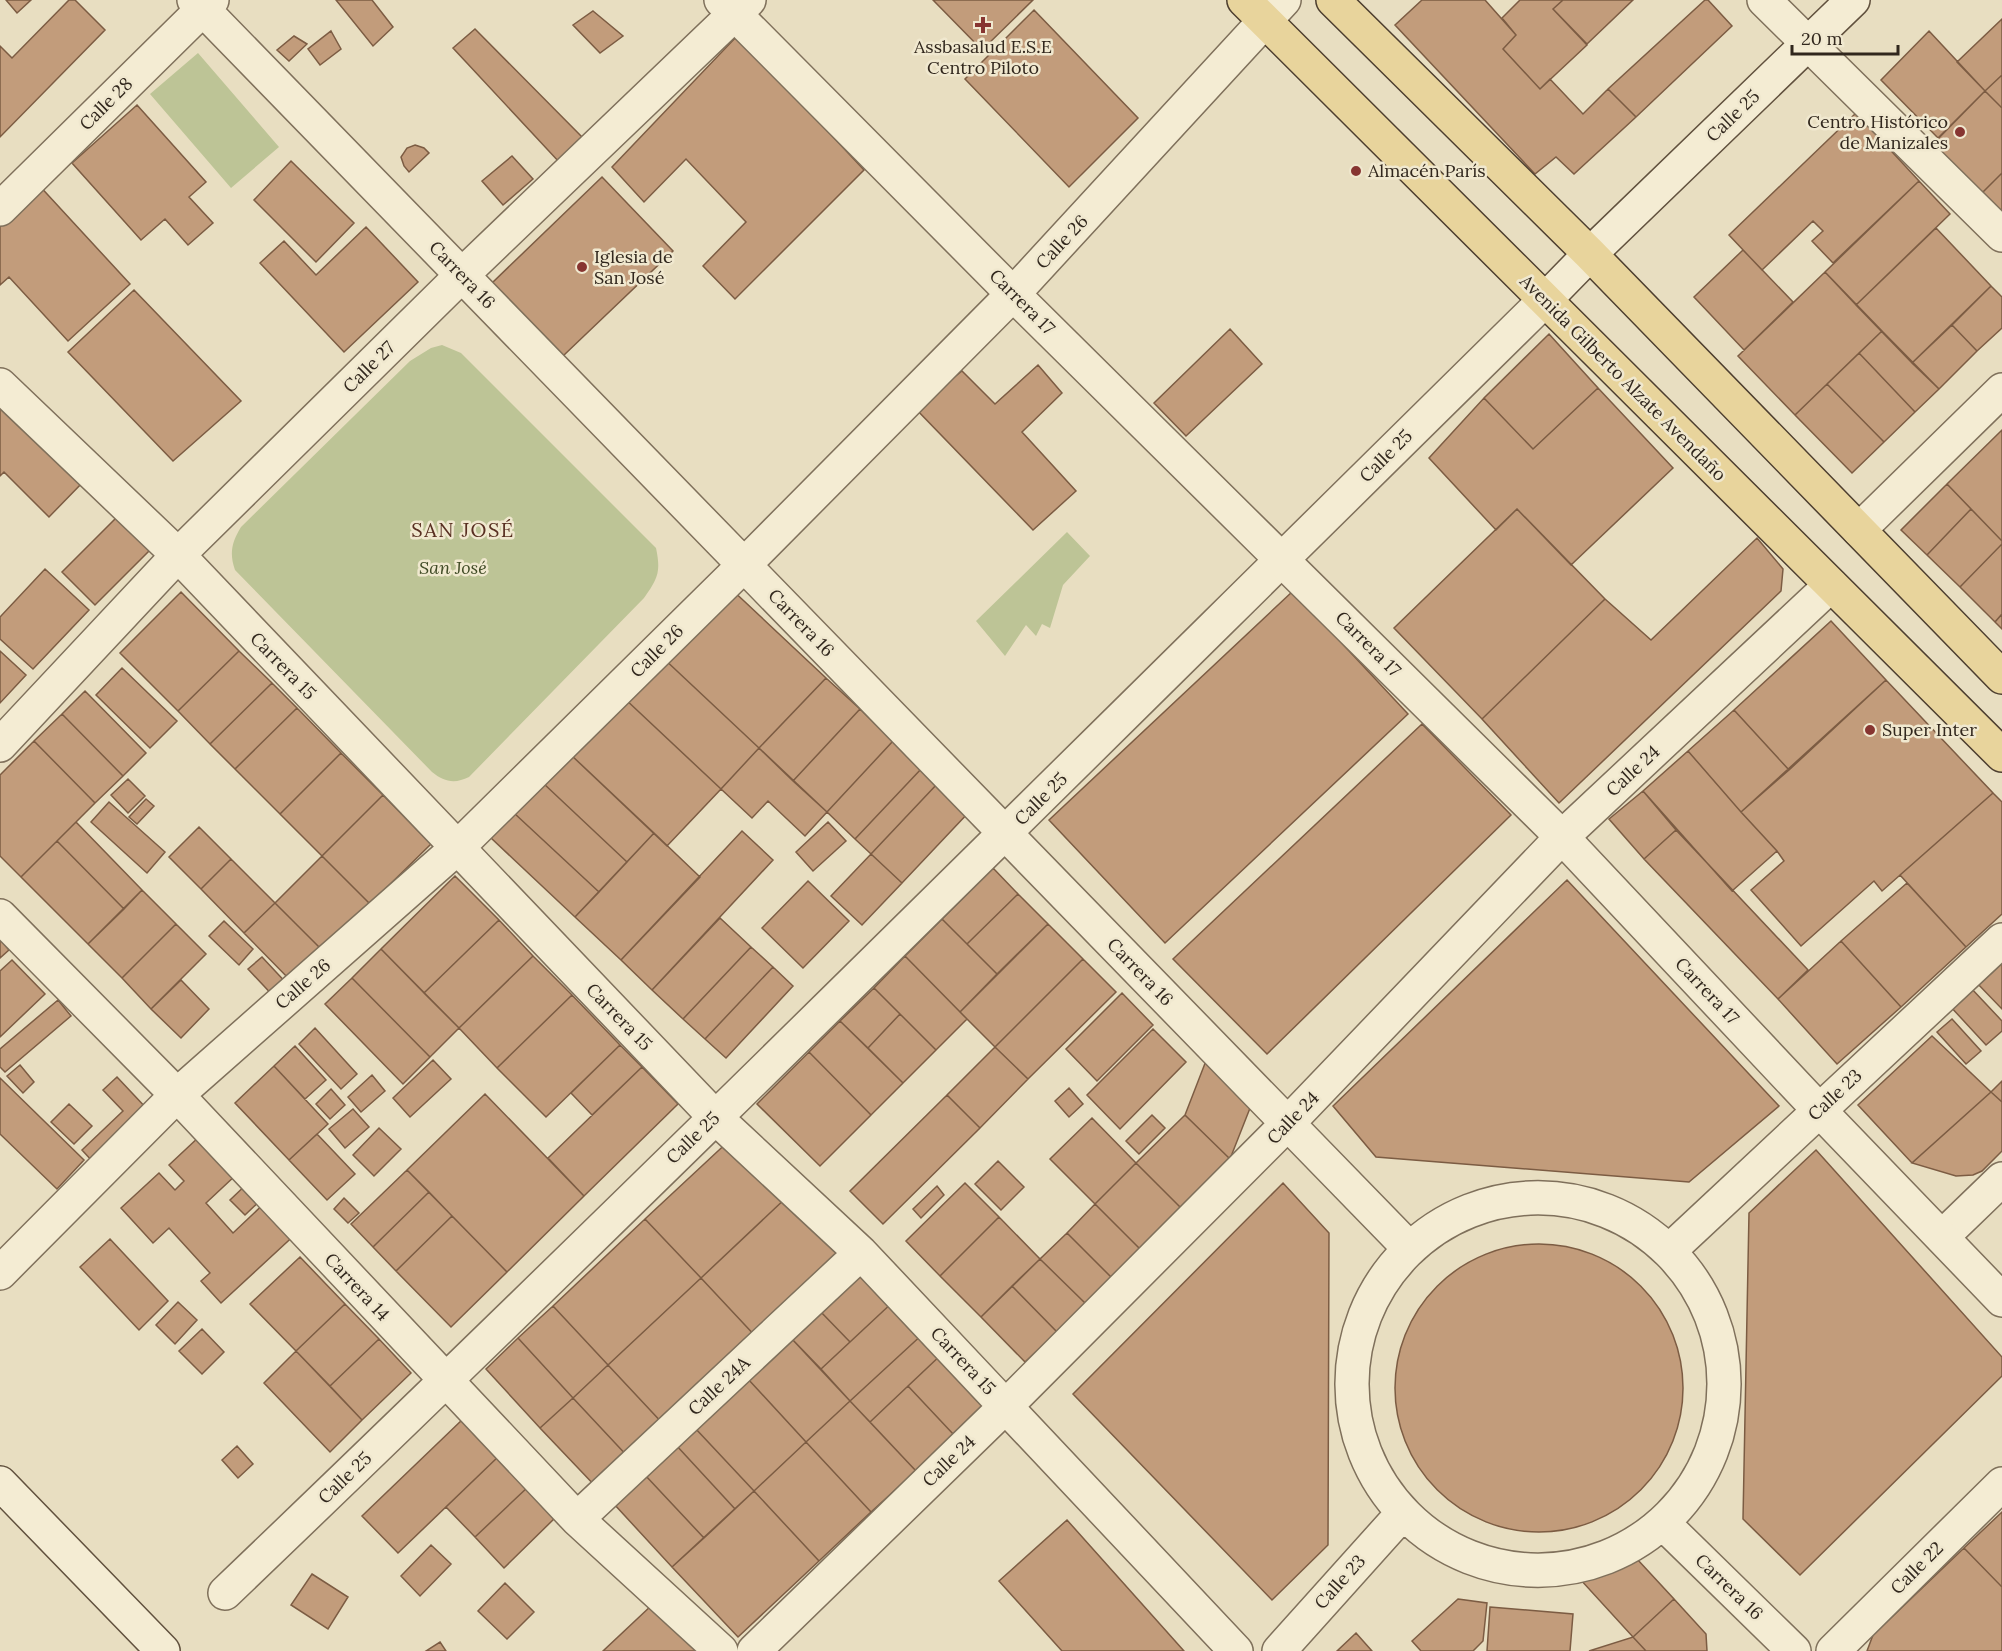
<svg xmlns="http://www.w3.org/2000/svg" width="2002" height="1651" font-family="Lora,serif">
<rect width="100%" height="100%" fill="#e8dec1"/>
<!-- green -->
<path fill="#bdc496" d="M198 53 279 147 231 188 150 94Z
M442 345 461 353 656 548C661 572 658 578 644 598L469 777C455 784 444 782 432 772L235 570C229 553 232 542 241 527L410 361 431 348Z
M1067 532 1090 556 1063 585 1050 628 1042 624 1036 636 1026 625 1005 656 976 621Z"/>
<!-- building -->
<path fill="#c29c7b" stroke="#7c5c43" stroke-width="1.5" d="M6 0H31L17 13Z
M69 0H75L105 30 0 137V46L12 58Z
M336 0H372L393 27 373 46Z
M933 0H1033L982 50Z
M1422 0H1485L1516 35 1503 49 1540 89 1550 79 1583 114 1608 89 1636 117 1574 174 1556 157 1535 174 1395 25Z
M1520 0H1563L1553 9 1587 45 1540 89 1503 49 1516 35 1502 18Z
M1563 0H1633L1587 44 1553 9Z
M1705 0H1708L1732 26 1636 117 1608 89Z
M1034 10 1138 118 1069 187 965 79Z
M593 11 623 36 600 53 573 25Z
M2002 19V75L1985 91 1957 62Z
M475 29 584 139 560 163 453 48Z
M331 31 341 49 320 65 308 49Z
M1929 31 1985 91 1938 138 1881 80Z
M738 35 864 170 735 299 703 266 746 222 686 159 644 202 612 167Z
M294 36 307 44 289 61 277 50Z
M2002 75V108L1985 91Z
M1985 91 2002 108V173L1980 195 1932 145Z
M137 105 206 182 189 197 213 223 188 245 165 219 141 240 72 163Z
M1856 113 1919 181 1833 263 1812 241 1823 231 1813 221 1762 270 1729 235Z
M415 145 424 148 429 153 409 172 404 166 401 157 407 148Z
M512 156 533 179 503 205 482 181Z
M291 161 354 223 316 262 254 200Z
M2002 173V216L1980 195Z
M602 177 673 251 563 356 492 283Z
M1919 181 1950 214 1856 305 1825 272Z
M36 182 130 284 68 341 9 277 0 285V214Z
M366 227 418 282 344 352 260 263 284 241 316 275Z
M1936 228 1991 286 1912 363 1856 305Z
M1743 250 1793 302 1744 350 1694 297Z
M1825 272 1882 331 1795 415 1738 356Z
M1991 286 2002 297V328L1977 351 1952 325Z
M134 290 241 401 173 461 68 352Z
M1952 325 1977 351 1939 389 1912 363Z
M1230 329 1262 364 1186 436 1154 403Z
M1882 331 1939 389 1915 412 1859 353Z
M1549 334 1598 388 1533 449 1484 398Z
M1859 353 1915 412 1884 442 1827 384Z
M1038 365 1062 393 1022 432 1076 491 1033 530 915 408 962 371 995 404Z
M1827 384 1884 442 1852 473 1795 415Z
M1598 388 1673 468 1571 565 1517 509 1496 530 1429 458 1484 398 1533 449Z
M0 404 83 482 49 517 4 472 0 476Z
M2002 430V541L1947 484Z
M1947 484 1971 509 1927 555 1901 530Z
M126 508 159 541 95 605 62 572Z
M1517 509 1605 599 1482 719 1394 628Z
M1971 509 2002 541V544L1960 587 1927 555Z
M1757 538 1783 569 1781 591 1559 803 1482 719 1605 599 1651 640Z
M2002 544V614L1995 622 1960 587Z
M45 569 89 610 33 669 0 639V617Z
M728 586 826 678 759 748 661 656Z
M1293 591 1408 714 1165 943 1049 820Z
M181 592 239 651 178 711 120 653Z
M2002 614V629L1995 622Z
M1831 621 1886 680 1789 770 1734 710Z
M0 651 26 675 0 703Z
M239 651 272 683 210 744 178 711Z
M661 656 759 748 721 789 623 697Z
M122 668 177 721 150 748 96 695Z
M826 678 860 709 793 781 759 748Z
M1886 680 1993 793 1882 891 1874 881 1801 946 1751 890 1784 861 1777 851 1741 812Z
M272 683 297 708 235 769 210 744Z
M85 691 146 753 123 776 62 714Z
M623 697 721 789 667 846 570 754Z
M297 708 341 753 280 814 235 769Z
M860 709 893 741 827 812 793 781Z
M1734 710 1789 770 1741 812 1688 751Z
M62 714 123 776 95 803 34 741Z
M1422 724 1511 815 1267 1054 1173 959Z
M34 741 95 803 21 877 0 856V775Z
M893 741 922 768 855 839 827 812Z
M759 748 827 812 805 836 768 801 752 818 721 789Z
M1688 751 1741 812 1777 851 1732 891 1643 791Z
M341 753 383 795 322 856 280 814Z
M570 754 654 833 627 862 543 783Z
M922 768 938 783 871 854 855 839Z
M128 779 145 796 128 813 111 795Z
M543 783 627 862 599 892 514 813Z
M938 783 969 812 902 883 871 854Z
M1643 791 1676 830 1644 859 1609 819Z
M1993 793 2002 802V914L1966 947 1900 875Z
M383 795 431 844 370 904 322 856Z
M146 799 154 806 137 824 129 817Z
M109 802 165 852 147 873 91 822Z
M514 813 599 892 575 917 491 838Z
M76 822 142 890 124 909 57 841Z
M828 822 846 841 813 871 796 852Z
M199 827 231 859 201 889 169 857Z
M1676 830 1808 970 1778 999 1644 859Z
M742 831 773 860 652 990 621 960Z
M654 833 700 877 621 960 575 917Z
M57 841 124 909 88 944 21 877Z
M871 854 902 883 862 925 831 896Z
M322 856 370 904 323 951 275 903Z
M231 859 275 903 244 933 201 889Z
M993 868 1018 894 967 944 942 919Z
M455 876 499 920 424 993 381 949Z
M1567 880 1779 1106 1689 1182 1376 1157 1333 1106Z
M808 881 849 921 803 968 762 928Z
M1907 883 1966 947 1901 1007 1841 941Z
M142 890 176 924 122 978 88 944Z
M1018 894 1048 924 997 974 967 944Z
M275 903 323 951 292 982 244 933Z
M720 918 751 947 683 1019 652 990Z
M942 919 997 974 960 1012 905 956Z
M499 920 533 956 459 1028 424 993Z
M224 921 253 949 239 965 209 936Z
M176 924 206 954 151 1009 122 978Z
M1048 924 1083 959 995 1047 960 1012Z
M0 939 9 950 0 958Z
M1841 941 1901 1007 1837 1064 1778 999Z
M751 947 773 967 705 1039 683 1019Z
M381 949 459 1028 430 1057 352 978Z
M533 956 572 995 497 1068 459 1028Z
M905 956 967 1019 936 1050 874 988Z
M262 957 290 987 277 1000 248 969Z
M2002 958V1009L1976 982Z
M1083 959 1116 992 1028 1079 995 1047Z
M12 960 45 994 0 1037V971Z
M773 967 793 986 726 1058 705 1039Z
M352 978 430 1057 403 1084 325 1004Z
M181 980 209 1009 181 1038 151 1009Z
M1970 987 2002 1021V1031L1986 1045 1950 1006Z
M874 988 900 1014 868 1048 840 1021Z
M1122 993 1153 1025 1097 1081 1066 1049Z
M572 995 620 1045 546 1117 497 1068Z
M58 1000 71 1016 5 1072 0 1067V1049Z
M900 1014 936 1050 903 1083 868 1048Z
M1952 1019 1981 1051 1966 1064 1937 1032Z
M840 1021 903 1083 871 1115 809 1052Z
M315 1028 357 1074 341 1089 299 1044Z
M1153 1029 1186 1062 1120 1129 1087 1095Z
M1932 1036 1991 1092 1912 1163 1858 1105Z
M620 1045 642 1067 592 1115 571 1093Z
M295 1046 326 1080 305 1099 274 1066Z
M995 1047 1028 1079 980 1128 947 1095Z
M809 1052 871 1115 820 1166 757 1104Z
M1209 1053 1254 1098 1230 1159 1185 1115Z
M433 1060 451 1079 410 1117 393 1098Z
M20 1065 34 1082 23 1093 7 1076Z
M274 1066 328 1124 289 1160 235 1103Z
M642 1067 678 1104 584 1196 548 1158Z
M372 1075 385 1091 361 1112 348 1097Z
M117 1077 148 1110 93 1162 82 1150 123 1111 103 1090Z
M0 1078 84 1160 57 1189 0 1134Z
M2002 1081V1102L1991 1092Z
M1069 1088 1083 1104 1069 1117 1055 1101Z
M331 1089 345 1105 330 1119 316 1104Z
M1991 1092 2002 1102V1151L1982 1171 1973 1175 1956 1176 1912 1163Z
M485 1094 584 1196 507 1272 407 1170Z
M947 1095 980 1128 883 1224 850 1191Z
M69 1104 92 1126 74 1144 51 1122Z
M353 1109 369 1127 345 1148 329 1129Z
M1152 1115 1165 1128 1139 1154 1126 1141Z
M1185 1115 1230 1159 1181 1208 1136 1163Z
M1092 1118 1136 1163 1095 1204 1050 1159Z
M379 1128 401 1149 374 1176 353 1155Z
M317 1134 355 1174 327 1200 289 1160Z
M201 1135 237 1174 206 1203 233 1233 270 1198 300 1230 221 1303 201 1281 210 1273 169 1228 153 1243 121 1208 159 1173 175 1190 184 1181 169 1165Z
M733 1137 788 1196 701 1278 645 1219Z
M1816 1150 2002 1357V1376L1800 1575 1743 1519 1749 1213Z
M998 1161 1024 1187 1001 1210 975 1184Z
M1136 1163 1181 1208 1140 1249 1095 1204Z
M407 1170 429 1192 373 1247 351 1224Z
M251 1180 266 1195 245 1215 230 1200Z
M965 1183 999 1217 940 1276 906 1241Z
M1283 1183 1329 1233 1328 1545 1272 1600 1073 1394Z
M937 1186 944 1195 921 1218 913 1209Z
M429 1192 452 1216 396 1271 373 1247Z
M788 1196 846 1257 758 1339 701 1278Z
M344 1198 359 1213 348 1223 334 1209Z
M1095 1204 1140 1249 1111 1277 1067 1233Z
M452 1216 507 1272 451 1327 396 1271Z
M999 1217 1040 1259 981 1317 940 1276Z
M645 1219 701 1278 608 1365 553 1306Z
M1067 1233 1111 1277 1085 1303 1040 1259Z
M110 1239 168 1301 139 1330 80 1267Z
M1395 1388a144 144 0 1 1 288 0a144 144 0 1 1-288 0Z
M300 1257 345 1304 296 1351 250 1304Z
M1040 1259 1085 1303 1057 1332 1012 1286Z
M866 1269 895 1300 850 1342 820 1311Z
M701 1278 758 1339 665 1426 608 1365Z
M1012 1286 1057 1332 1025 1362 981 1317Z
M895 1300 925 1332 850 1401 821 1369Z
M178 1302 197 1320 175 1344 156 1325Z
M345 1304 379 1339 330 1386 296 1351Z
M553 1306 608 1365 573 1398 518 1338Z
M820 1311 850 1342 821 1369 791 1338Z
M202 1329 224 1352 202 1374 179 1351Z
M925 1332 944 1352 870 1422 850 1401Z
M518 1338 573 1398 540 1428 486 1369Z
M791 1338 850 1401 806 1442 748 1379Z
M379 1339 411 1373 362 1420 330 1386Z
M296 1351 362 1420 330 1452 264 1383Z
M944 1352 990 1402 954 1435 908 1386Z
M608 1365 665 1426 630 1459 573 1398Z
M748 1379 806 1442 754 1491 695 1428Z
M908 1386 954 1435 916 1471 870 1422Z
M573 1398 630 1459 598 1489 540 1428Z
M850 1401 916 1471 871 1512 806 1442Z
M464 1418 500 1455 398 1553 362 1516Z
M695 1428 754 1491 735 1509 676 1445Z
M806 1442 871 1512 819 1561 754 1491Z
M676 1445 735 1509 704 1538 645 1475Z
M237 1446 253 1464 238 1478 222 1460Z
M500 1455 529 1486 475 1537 446 1507Z
M645 1475 704 1538 672 1567 614 1504Z
M529 1486 558 1515 504 1568 475 1537Z
M754 1491 819 1561 738 1637 672 1567Z
M2002 1512V1587L1964 1548Z
M1067 1520 1184 1651H1062L999 1581Z
M431 1545 451 1564 420 1596 401 1576Z
M1964 1548 2002 1587V1651H1867L1873 1635Z
M1620 1559H1637L1674 1599 1633 1637 1579 1578 1603 1563Z
M312 1574 348 1597 328 1629 291 1605Z
M505 1583 534 1612 507 1639 478 1611Z
M1458 1599 1487 1603 1483 1641 1473 1651H1421L1412 1641Z
M1674 1599 1706 1634 1707 1651H1646L1633 1637Z
M653 1604 696 1651H603Z
M1490 1607 1573 1614 1570 1651H1487Z
M1356 1633 1372 1651H1337Z
M1633 1637 1646 1651H1589Z
M440 1642 446 1651H426Z"/>
<g fill="none" stroke-linecap="round" stroke-linejoin="round">
<defs>
<path id="minor" d="M194 0 1408 1247
M0 209 212 0
M0 385 178 555 715 1117 861 1253 1236 1651
M1859 530 2002 390
M0 745 178 555 462 275 749 0
M0 916 177 1095 577 1519 721 1651
M1352 1384a186 186 0 1 1 372 0a186 186 0 1 1-372 0Z
M1942 1237 2002 1179
M1669 1251 2002 940
M0 1273 177 1095 457 848 744 565 1013 294 1284 0
M577 1519 861 1253
M1664 1524 1794 1651
M225 1593C670 1167 1106 732 1545 300
M754 1651 1006 1406 1288 1123 1562 837 1831 585
M1279 1651 1402 1514
M1833 1651 2002 1484"/>
<path id="tertiary" d="M721 0 1013 294 1562 837 1819 1110 2002 1300
M1764 0 2002 235"/>
<path id="secondary" d="M1545 300 1590 254 1853 0
M0 1483 163 1651"/>
<path id="primary" d="M1244 0 2002 755
M1333 0 1590 254 2002 677"/>
</defs>
<!-- minor casing -->
<use href="#minor" stroke="#7f705b" stroke-width="36"/>
<!-- tertiary casing -->
<use href="#tertiary" stroke="#7f705b" stroke-width="36"/>
<!-- secondary casing -->
<use href="#secondary" stroke="#61513e" stroke-width="36"/>
<!-- primary casing -->
<use href="#primary" stroke="#4d3e2f" stroke-width="36"/>
<!-- minor -->
<use href="#minor" stroke="#f4ecd3" stroke-width="33"/>
<!-- tertiary -->
<use href="#tertiary" stroke="#f4ecd3" stroke-width="33"/>
<!-- secondary -->
<use href="#secondary" stroke="#f4ecd3" stroke-width="33"/>
<!-- primary -->
<use href="#primary" stroke="#e8d49c" stroke-width="33"/>
</g>
<!-- markers -->
<g fill="#873531" stroke="#f0e8cf" stroke-width="2">
<path d="M980 16h6v6h6v6h-6v6h-6v-6h-6v-6h6z"/>
<circle cx="1960" cy="132" r="6"/>
<circle cx="1356" cy="171" r="6"/>
<circle cx="582" cy="267" r="6"/>
<circle cx="1870" cy="730" r="6"/>
</g>
<g text-anchor="middle" stroke-width="5" stroke-linejoin="round" paint-order="stroke">
<!-- poi labels -->
<g font-size="18" fill="#31271d" stroke="#f0e8cf" text-anchor="start">
<text x="983" y="53" text-anchor="middle">Assbasalud E.S.E<tspan x="983" dy="21">Centro Piloto</tspan></text>
<text x="1948" y="128" text-anchor="end">Centro Histórico<tspan x="1948" dy="21">de Manizales</tspan></text>
<text x="1368" y="177">Almacén París</text>
<text x="594" y="263">Iglesia de<tspan x="594" dy="21">San José</tspan></text>
<text x="1882" y="736">Super Inter</text>
</g>
<!-- street labels -->
<g font-size="18" fill="#31271d" stroke="#f0e8cf">
<text transform="translate(106 104) rotate(-45)" y="6">Calle 28</text>
<text transform="translate(1733 116) rotate(-44)" y="6">Calle 25</text>
<text transform="translate(1062 242) rotate(-47)" y="6">Calle 26</text>
<text transform="translate(462 275) rotate(46)" y="6">Carrera 16</text>
<text transform="translate(1022 302) rotate(45)" y="6">Carrera 17</text>
<text transform="translate(369 367) rotate(-45)" y="6">Calle 27</text>
<text transform="translate(1623 378) rotate(45)" y="6">Avenida Gilberto Alzate Avendaño</text>
<text transform="translate(1386 456) rotate(-45)" y="6">Calle 25</text>
<text transform="translate(801 623) rotate(46)" y="6">Carrera 16</text>
<text transform="translate(1368 644) rotate(45)" y="6">Carrera 17</text>
<text transform="translate(657 651) rotate(-45)" y="6">Calle 26</text>
<text transform="translate(283 666) rotate(46)" y="6">Carrera 15</text>
<text transform="translate(1633 771) rotate(-43)" y="6">Calle 24</text>
<text transform="translate(1041 799) rotate(-45)" y="6">Calle 25</text>
<text transform="translate(1140 972) rotate(46)" y="6">Carrera 16</text>
<text transform="translate(303 984) rotate(-41)" y="6">Calle 26</text>
<text transform="translate(1707 991) rotate(47)" y="6">Carrera 17</text>
<text transform="translate(619 1017) rotate(46)" y="6">Carrera 15</text>
<text transform="translate(1835 1095) rotate(-43)" y="6">Calle 23</text>
<text transform="translate(1293 1118) rotate(-46)" y="6">Calle 24</text>
<text transform="translate(693 1138) rotate(-44)" y="6">Calle 25</text>
<text transform="translate(357 1287) rotate(47)" y="6">Carrera 14</text>
<text transform="translate(963 1361) rotate(47)" y="6">Carrera 15</text>
<text transform="translate(719 1386) rotate(-43)" y="6">Calle 24A</text>
<text transform="translate(949 1461) rotate(-44)" y="6">Calle 24</text>
<text transform="translate(345 1478) rotate(-44)" y="6">Calle 25</text>
<text transform="translate(1917 1568) rotate(-45)" y="6">Calle 22</text>
<text transform="translate(1340 1582) rotate(-48)" y="6">Calle 23</text>
<text transform="translate(1729 1587) rotate(44)" y="6">Carrera 16</text>
</g>
<!-- park labels -->
<g font-size="18" font-style="italic" fill="#404b26" stroke="#f0e8cf">
<text x="453" y="574">San José</text>
</g>
<!-- neighbourhood labels -->
<g font-size="20" letter-spacing="1.5" fill="#582f21" stroke="#f0e8cf">
<text x="463" y="537">SAN JOSÉ</text>
</g>
</g>
<!-- scale -->
<path d="M1792 45v9h106v-9" fill="none" stroke="#31271d" stroke-width="3"/>
<text x="1801" y="45" font-size="18" fill="#31271d" stroke="#f0e8cf" stroke-width="4.5" paint-order="stroke">20 m</text>
</svg>
